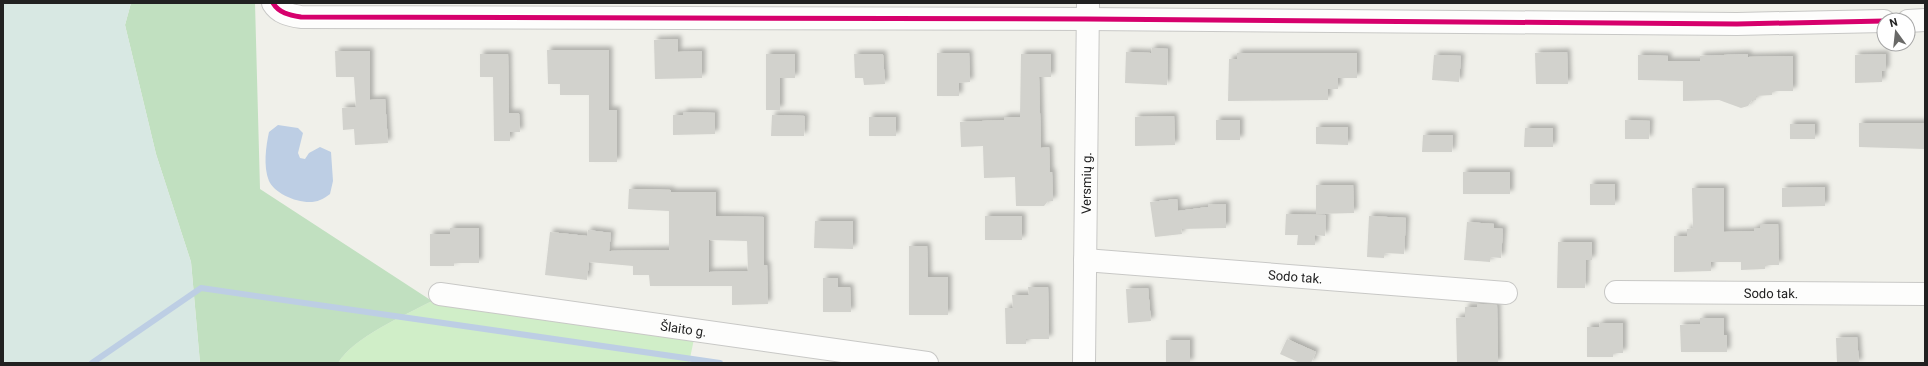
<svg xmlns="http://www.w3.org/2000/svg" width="1928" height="366" font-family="Roboto,sans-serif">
<defs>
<filter id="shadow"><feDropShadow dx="3.5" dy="-3.5" stdDeviation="2" flood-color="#0004"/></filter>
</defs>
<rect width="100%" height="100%" fill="#f0f0ea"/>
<!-- grass -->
<path fill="#d0eec8" d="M432 301 694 339 689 363H338C355 336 404 316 432 301Z"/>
<!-- forest -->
<path fill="#c1e0c0" d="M131 3H255L260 189 432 301C404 316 355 336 338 363H200L191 262 156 154 125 25Z"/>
<!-- wetland -->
<path fill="#d8e8e3" d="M3 3H131L125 25 156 154 191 262 200 363H3Z"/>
<!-- water -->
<path fill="#bdcee4" d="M278 125 298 128 303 133 298 153 300 158 305 159 309 153 320 147 331 152 333 181 330 194C327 196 323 199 320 200 305 207 275 195 269 181 263 166 266 146 269 132Z"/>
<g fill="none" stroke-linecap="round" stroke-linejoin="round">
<!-- stream -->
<path stroke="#bdcee4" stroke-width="6" d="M92 363 201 288 720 363"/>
</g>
<!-- building -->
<path fill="#d2d2cd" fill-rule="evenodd" filter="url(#shadow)" d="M678 39V52L702 51V78L655 79 654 40Z
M1152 48 1168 49 1167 85 1125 83 1126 52 1151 53Z
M547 50H609V110H617V162H589V95H560V84H548Z
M335 51H370V100L385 99 388 143 355 145 354 129 343 130 342 108 356 107 354 77H336Z
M1567 52 1568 84H1536L1535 53Z
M937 53H969L970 82 959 83V96H937Z
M1237 53H1357V78H1338V89H1328V100L1228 101 1229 59H1237Z
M480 54H508L509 113H519L520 132H510V141H494L493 77H480Z
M766 54H795V78H780V110H766Z
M854 54H883L885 84 864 85 863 78H855Z
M1021 54H1051V77H1039L1041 148 1049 147 1050 172H1052L1053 201H1048L1044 206H1016L1015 177 984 178 983 146 961 147 960 122 1004 120V117H1020Z
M1748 54V57L1793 56V91H1772V95L1756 96V100H1752L1748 106 1741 108 1719 100 1683 101V81L1638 80V55L1668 56V61H1700V56Z
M1886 54V71H1882V82L1855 83V55Z
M1434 55 1461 56 1459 82 1432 80Z
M683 112 715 113V134L673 135V115H683Z
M772 115 805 116 804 136H771Z
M1174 116 1175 145 1135 146V117Z
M869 117H896V136H869Z
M1216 120H1240V140H1216Z
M1625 120 1650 121 1649 139H1625Z
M1859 123H1925V149L1859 147Z
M1790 124H1815V139H1790Z
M1316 127H1348V145L1316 144Z
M1525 128H1553V147H1524Z
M1423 135H1453L1452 152H1422Z
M1463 172H1510V194H1463Z
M1590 184H1615V205H1590Z
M1316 185H1353L1354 213 1316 214Z
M1825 187V206L1782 207V188Z
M1692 188H1724V232L1754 231V228H1760V224H1778L1779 265H1765V269L1741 270V262H1711V271L1674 272V236H1687V229L1693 228Z
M629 189 671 190V192H716V216L764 217V265H767L768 304 732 305V286H650L649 275H633V266L589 262 587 280 545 275 550 232 587 236 588 230 611 233 609 251 669 250V211L628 209ZM709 240 747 241 748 271 709 272Z
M1177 199 1178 211 1208 207V205L1226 204V228L1181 229 1182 234 1155 237 1150 202Z
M1286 214 1326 215 1325 236 1315 235V245H1297L1298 235H1285Z
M985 216H1022V240H985Z
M1369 216 1406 218 1404 254 1385 253 1384 258 1367 257Z
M815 221H853V249L814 248Z
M1467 222 1494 224V228L1503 229 1501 258 1491 257 1490 262 1464 260Z
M450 228H479V263H454V266H430V234H450Z
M1558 242H1592V260H1586L1585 288H1557Z
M909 246H927L928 277H948V315H909Z
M823 278H838V287H850L851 312H823Z
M1028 287H1048L1049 339H1026V344H1006L1005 308H1013L1012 295H1029Z
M1148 288 1151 321 1128 323 1126 289Z
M1477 304 1497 305 1498 363H1457L1456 318 1465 317V307H1477Z
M1700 318H1724V335H1727V352H1681L1680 325 1700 324Z
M1600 323H1623V353H1613V357H1587V327H1599Z
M1857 337 1859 363H1837L1836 338Z
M1287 339 1316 352 1311 363H1300L1280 354Z
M1166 340H1190V363H1166Z"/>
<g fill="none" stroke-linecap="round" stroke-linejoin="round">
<defs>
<g id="minor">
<path d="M273 3C279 13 289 15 301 17L1087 19 1737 24 1884 21"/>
<path d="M1908 21 1925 20"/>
<path id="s1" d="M1085 260 1506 293"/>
<path id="s2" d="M1616 292 1925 294"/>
<path id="s3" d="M440 294 927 363"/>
<path id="s4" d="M1084 363 1088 3"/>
</g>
</defs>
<!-- minor casing -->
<use href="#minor" stroke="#c8c8c6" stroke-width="24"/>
<!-- minor -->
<use href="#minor" stroke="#fdfdfc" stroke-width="22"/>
<defs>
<path id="cycleway" d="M273 3C279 13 289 15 301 17L1087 19 1737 24 1884 21"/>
</defs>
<!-- cycleway casing -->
<use href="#cycleway" stroke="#fff" stroke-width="8"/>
<!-- cycleway -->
<use href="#cycleway" stroke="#d6006c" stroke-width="5"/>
</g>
<g text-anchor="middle" stroke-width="3.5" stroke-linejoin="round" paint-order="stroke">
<!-- street labels -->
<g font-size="13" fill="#212121" stroke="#fff">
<text dy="5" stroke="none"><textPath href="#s4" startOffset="180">Versmių g.</textPath></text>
<text dy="5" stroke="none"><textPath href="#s1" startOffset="211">Sodo tak.</textPath></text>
<text dy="5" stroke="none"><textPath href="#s2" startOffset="155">Sodo tak.</textPath></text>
<text dy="5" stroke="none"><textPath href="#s3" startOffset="246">Šlaito g.</textPath></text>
</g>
</g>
<!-- border -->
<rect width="1928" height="366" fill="none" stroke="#212121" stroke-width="8"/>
<!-- north arrow -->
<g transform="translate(1896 32) rotate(345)"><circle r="19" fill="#ffffff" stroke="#a6a6a6"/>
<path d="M0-3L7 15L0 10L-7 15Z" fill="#696967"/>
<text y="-6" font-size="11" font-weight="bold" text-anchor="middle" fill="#212121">N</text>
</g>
</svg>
